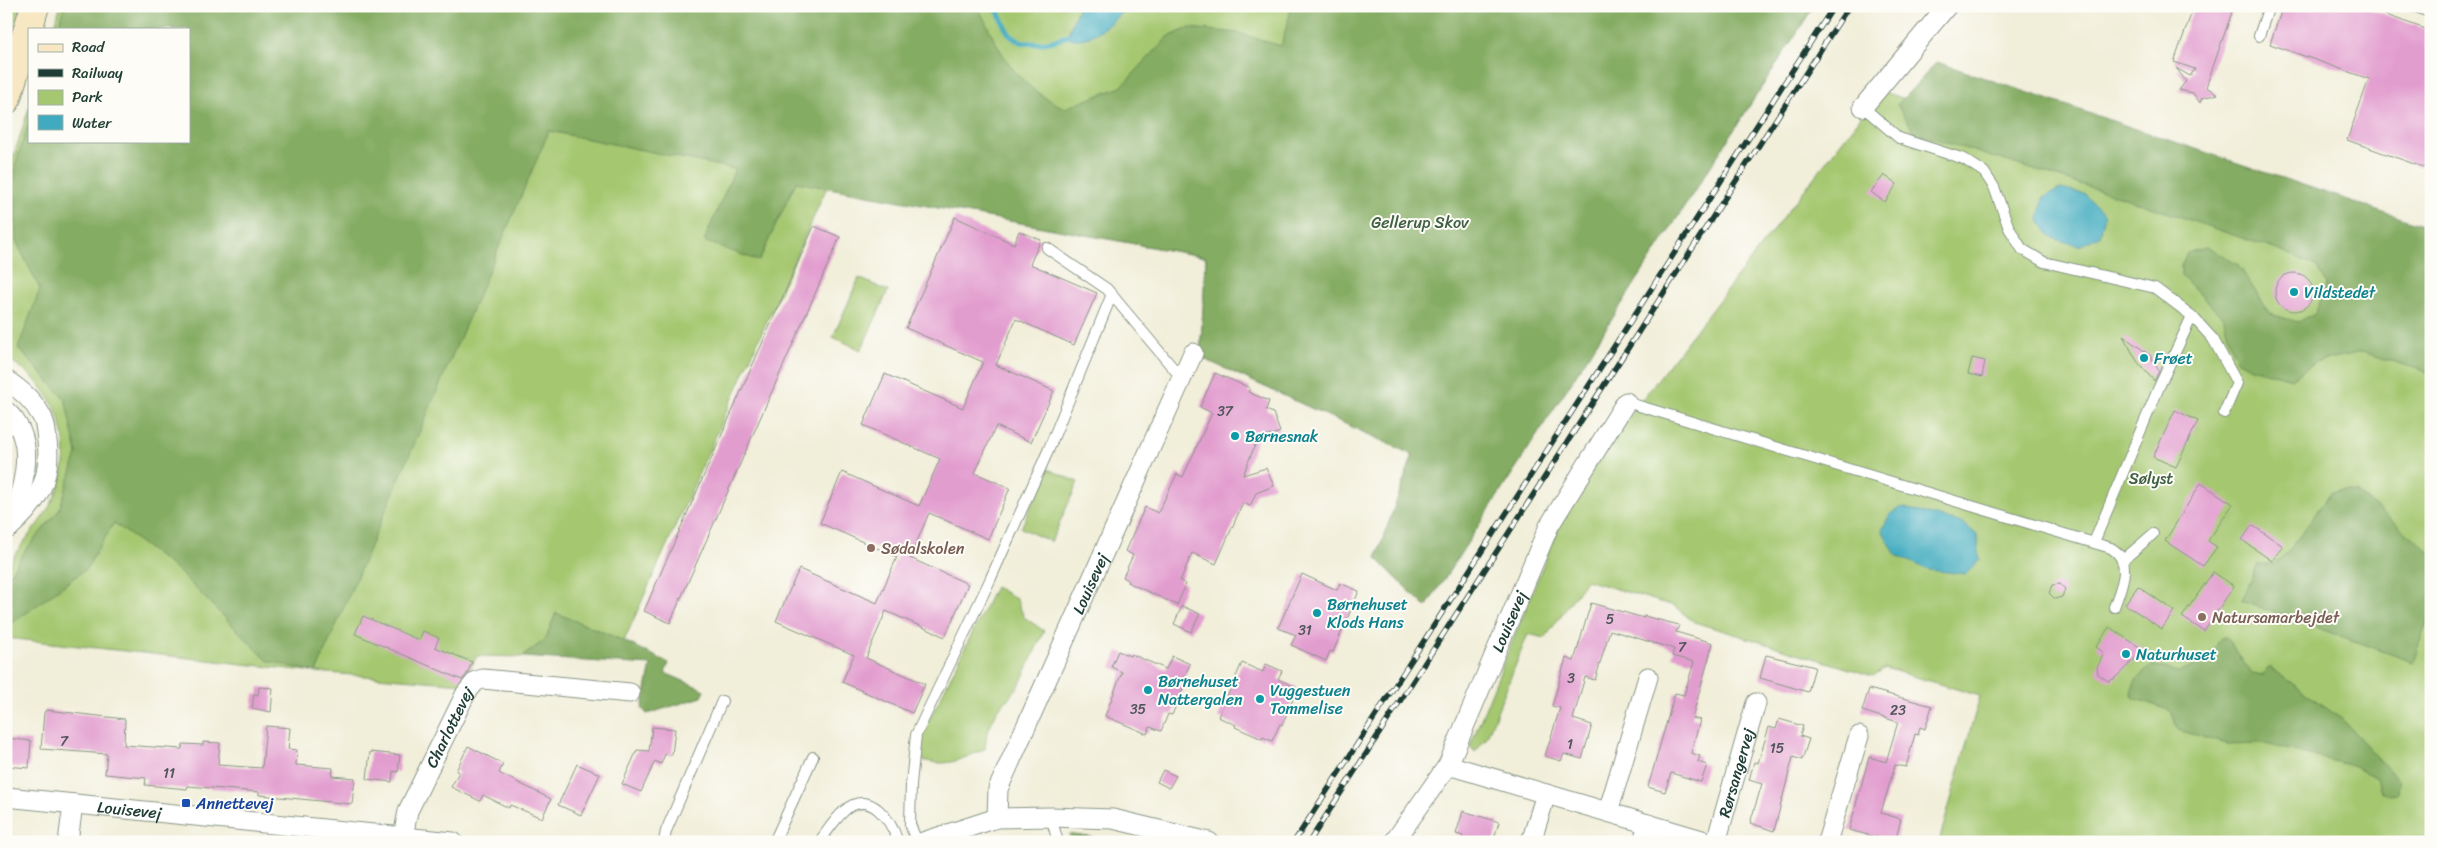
<svg xmlns="http://www.w3.org/2000/svg" width="2437" height="848" font-family="Sriracha,sans-serif">
<rect width="100%" height="100%" fill="#fdfcf7"/>
<filter id="ink" filterUnits="userSpaceOnUse"><feTurbulence type="fractalNoise" baseFrequency=".02" numOctaves="2"/><feDisplacementMap in="SourceGraphic" scale="10" xChannelSelector="R" yChannelSelector="G"/><feConvolveMatrix kernelMatrix="1 2 1 2 8 2 1 2 1" color-interpolation-filters="sRGB"/></filter>
<filter id="wash" filterUnits="userSpaceOnUse"><feTurbulence type="fractalNoise" baseFrequency=".0096" numOctaves="4" result="noise"/><feDisplacementMap in="SourceGraphic" scale="20" xChannelSelector="R" yChannelSelector="G"/><feGaussianBlur stdDeviation="1.12" result="paint"/><feColorMatrix in="noise" values="0 0 0 0 0 0 0 0 0 0 0 0 0 0 0 0 0 1.4 0 .05"/><feComposite in="paint" operator="in"/></filter>
<g filter="url(#wash)">
<rect width="100%" height="100%" fill="#f1eed9"/>
<!-- green -->
<path fill="#a5c770" stroke="#628252" d="M6 6H21L6 54Z
M60 6H1814L1426 607 1376 558 1413 455 1200 357 1206 257 827 187 624 641 556 613 545 640 522 657 477 656 462 684 316 672 6 638C6 624 3 579 7 569 15 550 37 527 48 509 82 453 62 389 6 358V210L12 161 29 108V141H189V29H54Z
M1881 91 2431 283V842H1939L1980 696 1885 668 1873 676 1694 622 1674 606 1586 580 1545 638 1528 634 1486 739 1475 752 1470 746 1559 526 1615 431 1621 430 1630 415Z
M859 278 888 291 861 350 833 337Z
M1048 469 1078 482 1051 542 1021 528Z
M995 587 1016 598 1024 617 1044 631 1019 686 997 711 987 733 985 749C959 760 946 769 918 758L920 739Z"/>
<!-- forest -->
<path fill="#84ac62" stroke="#52744b" d="M64 6H978C1000 53 1015 86 1065 108L1121 87 1168 37 1189 28 1238 33 1281 46 1292 6H1814L1426 607 1376 558 1413 455 1200 357 1206 257 796 182 759 261 704 241 735 169 549 131 316 672 268 661 177 570 114 523 86 569 6 628V580L24 552 59 510 77 454 65 399 18 348 40 289 16 241 15 165 29 122V141H189V29H58Z
M1937 62 2431 228V373L2362 352 2315 362 2292 379 2251 368 2238 361 2232 350 2224 319 2181 275V265L2187 253 2206 247 2237 263 2270 314 2298 322 2315 314 2327 285 2318 267 2289 254 2128 199 1915 133 1897 105Z
M6 436C12 448 17 476 6 486Z
M2356 491 2431 553V609L2413 662 2242 601 2258 564H2274L2288 552 2331 492Z
M556 613 624 641 669 663 665 673 705 690 702 697 647 714 642 708 651 665 522 657 545 640Z
M2226 637 2252 674 2262 676 2269 667 2343 720 2399 781 2398 794 2390 795 2381 791 2377 778 2352 766 2262 743 2227 744 2178 730 2171 711 2134 698 2131 692 2136 680 2152 665 2178 672 2206 661 2221 638Z
M1069 834 1120 842H1072Z"/>
<!-- water -->
<path fill="#40abbf" stroke="#30747a" d="M1079 6H1128C1116 19 1086 49 1067 36Z
M2060 189 2085 194 2105 215 2100 236 2079 246 2052 238 2039 220 2043 198Z
M1901 507 1963 523 1977 535 1980 560 1965 574 1929 570 1896 555 1882 530 1890 514Z"/>
<g fill="none" stroke-linecap="round" stroke-linejoin="round">
<!-- stream -->
<path stroke="#40abbf" stroke-width="5.5" d="M996 6C1000 15 1004 28 1010 35 1024 49 1051 43 1067 36"/>
</g>
<g id="blocks">
<!-- building -->
<path fill="#e29dcf" d="M2194 6H2216L2232 12 2206 87 2218 94 2202 98 2200 103 2193 93 2179 90 2186 81 2176 68 2190 76 2195 69 2174 62Z
M2283 6H2361L2431 31V170L2347 140 2369 79 2270 44Z
M1884 175 1897 184 1885 202 1871 192Z
M955 217 1014 244 1019 231 1041 240 1030 264 1097 293 1074 345 1016 319 996 365 1054 391 1031 442 996 426 975 473 1010 488 988 539 929 513 910 558 968 584 945 637 886 611 866 658 925 684 912 713 842 682 854 655 776 621 799 569 877 603 897 557 820 523 842 472 919 506 940 459 863 425 885 374 963 408 983 362 906 328Z
M814 226 840 237 670 623 644 611Z
M2275 292a19 19 0 1 1 38 0a19 19 0 1 1-38 0Z
M2123 336 2150 355 2159 371 2154 381 2137 361Z
M1972 358 1985 361 1982 377 1968 374Z
M1215 373 1250 388 1248 392 1269 401 1266 410 1273 413 1280 432 1257 440 1243 475 1266 468 1274 486 1256 493 1250 506 1243 503 1216 564 1192 553 1180 581 1186 584 1177 605 1127 582 1128 580 1123 577 1133 555 1125 551 1145 507 1158 513 1177 474 1183 477 1212 413 1200 407Z
M2175 410 2198 421 2176 467 2153 457Z
M2201 483 2233 504 2208 541 2217 547 2203 566 2165 541Z
M2252 525 2283 546 2272 561 2242 540Z
M2213 572 2234 586 2204 631 2182 617Z
M1302 574 1337 590 1340 583 1359 591 1333 652 1330 651 1326 661 1291 645 1296 635 1278 628Z
M2060 584 2065 589 2062 597 2055 599 2049 593 2052 585Z
M2138 586 2174 611 2162 629 2125 604Z
M1591 603 1644 618V616L1679 625 1676 632 1713 643 1692 718 1700 720 1691 753 1700 756 1698 762 1707 765 1701 782 1671 773 1665 792 1648 787 1675 693 1684 695 1694 662 1672 656 1674 649 1610 630 1595 680 1585 677 1573 719 1592 725 1582 759 1564 754 1561 761 1545 756 1560 708 1552 706 1566 658 1574 661Z
M1182 606 1200 614 1191 632 1174 624Z
M363 616 419 640 423 631 439 638 435 647 472 662 467 674 462 680 355 634Z
M2109 627 2144 650 2114 679 2108 681 2098 674 2097 668 2104 653 2096 647Z
M1118 651 1130 656 1131 654 1166 669 1172 656 1190 664 1183 680 1186 681 1172 715 1168 714 1161 731 1150 727 1147 734 1105 716 1122 672 1111 667Z
M1766 655 1815 667 1808 692 1760 678Z
M1242 663 1263 672 1266 664 1282 671 1278 679 1296 687 1295 689 1297 690 1282 725 1280 724 1272 741 1263 737 1262 739 1235 727 1236 725 1218 717Z
M259 687 273 688 271 712 252 708 254 694 258 695Z
M1869 689 1932 706 1925 729 1920 727 1918 735 1915 734 1906 767 1895 765 1881 813 1901 819 1895 842 1849 830 1869 757 1886 762 1898 722 1862 711Z
M46 710 125 719 124 745 182 749 183 744 203 745V742L220 743 218 765 262 768 266 726 290 728 288 749 297 750 296 765 333 768 332 776 355 778 352 804 259 795V792L188 786 187 789 145 785 146 778 105 774 107 754 41 749 44 713Z
M1779 719 1803 726 1800 736 1809 739 1802 760 1793 757 1774 831 1750 823 1762 784 1749 780 1754 762 1758 763 1769 727 1776 729Z
M652 727 675 729 672 755 665 754 661 764 655 761 641 792 622 784 637 750 649 751Z
M6 738 31 741 29 768 6 766Z
M468 746 503 764 499 773 551 799 542 818 510 805 509 808 483 795 480 801 451 787 459 772 456 771Z
M370 752 400 755 398 772 393 771 392 782 367 779Z
M577 764 600 774 581 815 558 805Z
M1163 770 1176 776 1169 788 1157 782Z
M1463 811 1499 822 1493 842H1461L1463 836 1456 834Z"/>
</g>
</g>
<g filter="url(#ink)">
<use href="#blocks" fill-opacity="0" stroke="#889686" stroke-width="1"/>
<g fill="none" stroke-linecap="round" stroke-linejoin="round">
<defs>
<path id="lane" d="M2414 6 2431 13
M2259 36 2269 6
M1863 107 1899 138 1964 159 1984 172 1994 187 2009 228 2022 249 2044 262 2155 288 2192 316 2213 339 2237 383 2224 413
M1047 248 1107 289 1183 380
M1626 402 2111 548C2134 562 2121 587 2114 607
M2094 542 2159 387 2192 316
M2123 560 2153 534
M1051 817 1058 842
M664 842 666 831 722 701
M774 842 813 757
M819 842C827 832 834 820 844 811 870 788 891 820 898 842
M917 842 910 824 911 784 916 735 990 580 1048 451 1112 294"/>
<g id="street">
<path d="M1863 107 1947 6"/>
<path d="M6 380C20 389 33 400 41 415 46 422 46 433 47 441 52 480 37 503 9 528"/>
<path d="M6 411C41 442 21 492 9 528"/>
<path d="M1448 765 1709 842"/>
<path id="s1" d="M6 797 453 842"/>
<path d="M1608 812 1648 677"/>
<path id="s2" d="M997 818 998 789 1193 353"/>
<path id="s3" d="M403 837 408 811 466 693 476 681 483 679 630 693"/>
<path d="M68 842 73 804"/>
<path d="M923 842 997 818 1051 817 1113 819 1209 842"/>
<path id="s4" d="M1394 842 1448 765 1549 526 1626 402"/>
<path d="M1531 842 1546 794"/>
<path d="M1643 842 1648 824"/>
<path id="s5" d="M1716 842 1756 703"/>
<path d="M1827 842 1859 736"/>
</g>
<path id="secondary" d="M6 100 35 6"/>
</defs>
<!-- lane casing -->
<use href="#lane" stroke="#889686" stroke-width="12"/>
<!-- street casing -->
<use href="#street" stroke="#889686" stroke-width="21"/>
<!-- secondary casing -->
<use href="#secondary" stroke="#889686" stroke-width="30"/>
<!-- lane -->
<use href="#lane" stroke="#fff" stroke-width="10"/>
<!-- street -->
<use href="#street" stroke="#fff" stroke-width="19"/>
<!-- secondary -->
<use href="#secondary" stroke="#f7e8c3" stroke-width="28"/>
<defs>
<path id="rail" d="M1294 842 1834 6
M1309 842 1849 6"/>
</defs>
<!-- rail casing -->
<use href="#rail" stroke="#1f3d34" stroke-width="5.5"/>
<!-- rail -->
<use href="#rail" stroke="#fdfcf7" stroke-width="4" stroke-dasharray="11" stroke-linecap="butt"/>
</g>
</g>
<!-- markers -->
<g fill="#0f9aa8" stroke="#fdfcf7" stroke-width="2">
<circle cx="2294" cy="292" r="5"/>
<circle cx="2144" cy="358" r="5"/>
<circle cx="1235" cy="436" r="5"/>
<circle cx="1317" cy="613" r="5"/>
<circle cx="2126" cy="654" r="5"/>
<circle cx="1148" cy="690" r="5"/>
<circle cx="1260" cy="699" r="5"/>
</g>
<g fill="#8d6e63" stroke="#fdfcf7" stroke-width="2">
<circle cx="871" cy="548" r="5"/>
<circle cx="2202" cy="617" r="5"/>
</g>
<rect fill="#1a4fb4" stroke="#fdfcf7" stroke-width="2" x="181" y="798" width="10" height="10" rx="2.5"/>
<g text-anchor="middle" stroke-width="4" stroke-linejoin="round" paint-order="stroke">
<!-- number labels -->
<g font-size="14" fill="#50555b">
<text x="1225" y="416">37</text>
<text x="1610" y="624">5</text>
<text x="1305" y="635">31</text>
<text x="1682" y="652">7</text>
<text x="1571" y="683">3</text>
<text x="1138" y="714">35</text>
<text x="1898" y="715">23</text>
<text x="64" y="746">7</text>
<text x="1570" y="749">1</text>
<text x="1777" y="753">15</text>
<text x="169" y="778">11</text>
</g>
<!-- park labels -->
<g font-size="16" fill="#406043" stroke="#fdfcf7">
<text x="1420" y="228">Gellerup Skov</text>
<text x="2151" y="484">Sølyst</text>
</g>
<!-- culture labels -->
<g font-size="16" fill="#0d838f" stroke="#fdfcf7" text-anchor="start">
<text x="2304" y="298">Vildstedet</text>
<text x="2154" y="364">Frøet</text>
<text x="1245" y="442">Børnesnak</text>
<text x="1327" y="610">Børnehuset<tspan x="1327" dy="18">Klods Hans</tspan></text>
<text x="2136" y="660">Naturhuset</text>
<text x="1158" y="687">Børnehuset<tspan x="1158" dy="18">Nattergalen</tspan></text>
<text x="1270" y="696">Vuggestuen<tspan x="1270" dy="18">Tommelise</tspan></text>
</g>
<!-- education labels -->
<g font-size="16" fill="#785e54" stroke="#fdfcf7" text-anchor="start">
<text x="881" y="554">Sødalskolen</text>
<text x="2212" y="623">Natursamarbejdet</text>
</g>
<!-- street labels -->
<g font-size="16" fill="#1f3d34" stroke="#fdfcf7">
<text dy="6" stroke="none"><textPath href="#s2" startOffset="254">Louisevej</textPath></text>
<text dy="6" stroke="none"><textPath href="#s4" startOffset="250">Louisevej</textPath></text>
<text dy="6" stroke="none"><textPath href="#s3" startOffset="120">Charlottevej</textPath></text>
<text dy="6" stroke="none"><textPath href="#s5" startOffset="72">Rørsangervej</textPath></text>
<text dy="6" stroke="none"><textPath href="#s1" startOffset="124">Louisevej</textPath></text>
</g>
<!-- transit labels -->
<g font-size="16" fill="#164399" stroke="#fdfcf7" text-anchor="start">
<text x="196" y="809">Annettevej</text>
</g>
</g>
<!-- margin -->
<rect width="2437" height="848" fill="none" stroke="#fdfcf7" stroke-width="25"/>
<!-- legend -->
<rect x="28" y="28" width="162" height="115" fill="#fdfcf7" stroke="#a4b0a9"/>
<rect x="38" y="44" width="25" height="8" fill="#f7e8c3" stroke="#a4b0a9"/>
<text x="72" y="52" font-size="15" fill="#1f3d34">Road</text>
<rect x="38" y="69" width="25" height="8" fill="#1f3d34" stroke="#a4b0a9"/>
<text x="72" y="78" font-size="15" fill="#1f3d34">Railway</text>
<rect x="38" y="90" width="25" height="15" fill="#a5c770" stroke="#a4b0a9"/>
<text x="72" y="102" font-size="15" fill="#1f3d34">Park</text>
<rect x="38" y="115" width="25" height="15" fill="#40abbf" stroke="#a4b0a9"/>
<text x="72" y="128" font-size="15" fill="#1f3d34">Water</text>
</svg>
